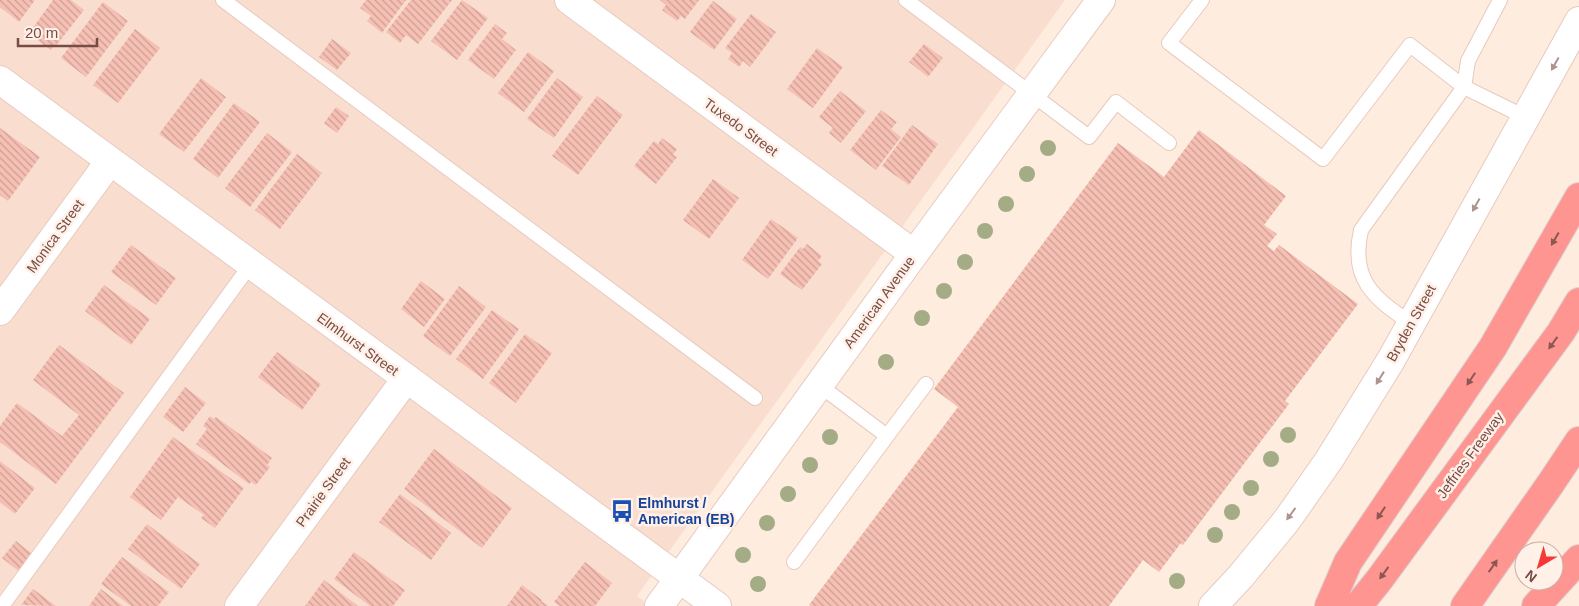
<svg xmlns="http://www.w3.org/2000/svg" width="1579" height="606" font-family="Arial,sans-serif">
<defs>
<pattern id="building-back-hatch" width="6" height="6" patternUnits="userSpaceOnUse" patternTransform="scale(1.25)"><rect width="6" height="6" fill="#f6c0b4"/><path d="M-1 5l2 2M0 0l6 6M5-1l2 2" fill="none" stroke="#cc9e94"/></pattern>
</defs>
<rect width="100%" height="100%" fill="#feecdf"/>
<!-- residential -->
<path fill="#f9ded0" d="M0 0H1065L637 596 651 606H0Z"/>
<!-- building -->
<path fill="url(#building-back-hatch)" d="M0 0H35L19 22 0 7Z
M53 0H71L84 10 55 47 54 46 51 50 31 35 34 31 32 29Z
M366 0H406L382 33 367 21 371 16 360 8Z
M411 0H452L418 44 406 35 400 43 386 32Z
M462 0 488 18 457 60 431 41Z
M660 0H699L685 19 681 16 677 21 662 10 666 5Z
M713 1 737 19 714 50 690 32Z
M103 2 128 21 86 77 61 58Z
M751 14 776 32 750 67 743 61 739 67 728 59 732 53 725 48Z
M495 24 507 33 502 39 516 50 494 79 468 60Z
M135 29 160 48 118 103 93 85Z
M332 39 351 53 337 70 319 57Z
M924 44 943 58 928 77 909 62Z
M817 48 843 67 813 108 787 89Z
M528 52 554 71 524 112 498 93Z
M201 78 226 97 184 152 159 134Z
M557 78 583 97 554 138 527 119Z
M840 91 866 111 841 143 829 133 833 128 819 117Z
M597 96 623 115 578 175 552 156Z
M234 103 260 122 218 178 193 159Z
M336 107 349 116 337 133 324 123Z
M881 110 897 122 891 129 901 137 876 170 850 150Z
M912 125 938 144 909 185 882 166Z
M0 128 40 157 8 201 0 195Z
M1199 130 1286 196 1264 225 1277 234 1267 246 1274 251 1279 245 1358 304 1285 401 1289 404 1183 545 1181 543 1159 572 1143 560 1109 606H811L809 605 958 407 934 389 1118 143 1164 177Z
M267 133 292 152 250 207 225 188Z
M662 138 677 149 673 155 677 157 656 184 634 166 654 141 658 144Z
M297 154 322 173 280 229 255 210Z
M713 179 739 198 709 239 683 220Z
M771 219 798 238 768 279 742 260Z
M807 244 822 256 818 261 822 264 802 290 780 274 800 247 803 249Z
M131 245 176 278 156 305 111 272Z
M421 281 445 299 424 327 401 309Z
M104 285 150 319 131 345 85 311Z
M459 286 486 307 450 356 423 336Z
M492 310 519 329 483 379 456 359Z
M525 334 552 353 516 403 489 383Z
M59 345 124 393 56 484 0 442V426L17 403 62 436 79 415 33 380Z
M277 352 321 384 302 410 258 377Z
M185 387 206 403 183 432 163 417Z
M210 416 214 419 216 417 272 458 267 465 270 467 256 485 251 482 249 484 196 444 207 429 203 426Z
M173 437 244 488 215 528 201 518 204 515 178 497 161 520 130 497Z
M434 449 512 508 482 548 404 489Z
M0 461 35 488 15 514 0 502Z
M400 494 451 533 431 560 379 522Z
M147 524 200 564 181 589 128 549Z
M16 541 35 556 21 573 2 558Z
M354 552 405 590 393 606H370L334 579Z
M122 557 169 592 158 606H131L101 584Z
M585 562 612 583 595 606H560L554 602Z
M324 580 358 606H305Z
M522 585 542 600 541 601 548 606H507Z
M33 589 56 606 21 605Z
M101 589 123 606H89Z"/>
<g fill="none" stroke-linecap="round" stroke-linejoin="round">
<defs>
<path id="service" d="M223 0 755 398
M906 0 1089 137 1116 102 1169 143
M1202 0 1169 43 1323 159 1410 45 1464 87 1468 61 1500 0
M1411 323C1373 298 1350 279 1361 230L1464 87 1525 117
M819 385 887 436 926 384
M794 562 887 436
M2 606 251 264"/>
<path id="minor" d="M569 0 914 254
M0 80 717 606
M0 311 110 161
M239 606 406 379
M659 606 914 254 1101 0"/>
<path id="tertiary" d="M1213 606 1241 576 1287 520 1329 460 1391 360 1579 21"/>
<path id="motorway" d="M1329 606 1348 562 1493 347 1579 197
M1358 606 1379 580 1561 332 1579 302
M1465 606 1551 483 1579 441
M1536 606 1579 559"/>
</defs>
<!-- service casing -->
<use href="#service" stroke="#e8cabf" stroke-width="16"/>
<!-- minor casing -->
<use href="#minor" stroke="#e8cabf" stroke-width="30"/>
<!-- tertiary casing -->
<use href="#tertiary" stroke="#e8cabf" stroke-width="30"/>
<!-- motorway casing -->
<use href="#motorway" stroke="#dcd0cf" stroke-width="30"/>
<!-- service -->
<use href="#service" stroke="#fff" stroke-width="14"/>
<!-- minor -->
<use href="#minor" stroke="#fff" stroke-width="28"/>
<!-- tertiary -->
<use href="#tertiary" stroke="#fff" stroke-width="28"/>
<!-- motorway -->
<use href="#motorway" stroke="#ff9590" stroke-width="28"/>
</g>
<!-- trees -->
<g fill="#a3ac84">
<circle cx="1048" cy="148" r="8"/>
<circle cx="1027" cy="174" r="8"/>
<circle cx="1006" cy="204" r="8"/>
<circle cx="985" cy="231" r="8"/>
<circle cx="965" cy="262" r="8"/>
<circle cx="944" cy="291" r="8"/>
<circle cx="922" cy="318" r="8"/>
<circle cx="886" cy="362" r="8"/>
<circle cx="1288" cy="435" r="8"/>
<circle cx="830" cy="437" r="8"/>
<circle cx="1271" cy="459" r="8"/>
<circle cx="810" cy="465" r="8"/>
<circle cx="1251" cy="488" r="8"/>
<circle cx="788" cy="494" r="8"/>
<circle cx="1232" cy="512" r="8"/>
<circle cx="767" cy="523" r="8"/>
<circle cx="1215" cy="535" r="8"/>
<circle cx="743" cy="555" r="8"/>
<circle cx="1177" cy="581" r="8"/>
<circle cx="758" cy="584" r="8"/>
</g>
<!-- one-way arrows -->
<defs><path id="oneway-solid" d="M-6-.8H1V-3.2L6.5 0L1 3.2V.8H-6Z" transform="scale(1.25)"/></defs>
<g fill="#ad948f">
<use href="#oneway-solid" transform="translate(1555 64) rotate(119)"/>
<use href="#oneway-solid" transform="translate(1476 205) rotate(119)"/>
<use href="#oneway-solid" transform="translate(1380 378) rotate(122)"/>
<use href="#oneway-solid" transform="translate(1291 514) rotate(126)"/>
</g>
<g fill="#8b5750">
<use href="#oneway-solid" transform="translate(1555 239) rotate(120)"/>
<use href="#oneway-solid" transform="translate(1553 343) rotate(126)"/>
<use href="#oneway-solid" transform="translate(1471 379) rotate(124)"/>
<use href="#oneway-solid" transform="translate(1381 513) rotate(124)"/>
<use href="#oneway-solid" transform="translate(1493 566) rotate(-55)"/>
<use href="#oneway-solid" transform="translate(1384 573) rotate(126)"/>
</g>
<!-- icons -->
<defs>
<symbol id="bus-bare" viewBox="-9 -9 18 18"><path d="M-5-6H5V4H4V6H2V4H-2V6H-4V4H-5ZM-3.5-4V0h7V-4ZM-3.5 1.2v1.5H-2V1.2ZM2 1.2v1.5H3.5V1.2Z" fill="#1a4fb4" stroke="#fff1e8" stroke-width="2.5" paint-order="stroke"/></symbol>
</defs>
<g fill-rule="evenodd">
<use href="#bus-bare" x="606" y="495" width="32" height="32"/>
</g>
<g text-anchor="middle" stroke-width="5" stroke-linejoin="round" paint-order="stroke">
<!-- street labels -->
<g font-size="14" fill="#774c45" stroke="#fff1e8">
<text transform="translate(741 127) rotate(36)" y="5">Tuxedo Street</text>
<text transform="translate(55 236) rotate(-54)" y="5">Monica Street</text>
<text transform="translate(879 302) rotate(-54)" y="5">American Avenue</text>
<text transform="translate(1411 323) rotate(-61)" y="5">Bryden Street</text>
<text transform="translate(358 344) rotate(36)" y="5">Elmhurst Street</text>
<text transform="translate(1470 455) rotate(-54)" y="5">Jeffries Freeway</text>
<text transform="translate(323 492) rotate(-54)" y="5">Prairie Street</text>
</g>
<!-- transit labels -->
<g font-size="14" font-weight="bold" fill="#164399" stroke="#fff1e8" text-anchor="start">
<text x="638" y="508">Elmhurst /<tspan x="638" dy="16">American (EB)</tspan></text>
</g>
</g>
<!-- north arrow -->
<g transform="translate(1539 566) rotate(218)"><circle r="24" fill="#fff1e8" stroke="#c9afa7"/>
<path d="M0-4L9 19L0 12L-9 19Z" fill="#f53938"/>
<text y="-8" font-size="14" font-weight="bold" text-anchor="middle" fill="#774c45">N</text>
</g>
<!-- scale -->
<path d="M18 38v8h79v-8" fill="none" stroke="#774c45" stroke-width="2.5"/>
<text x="25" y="38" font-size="15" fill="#774c45" stroke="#fff1e8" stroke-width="4" paint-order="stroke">20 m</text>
</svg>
